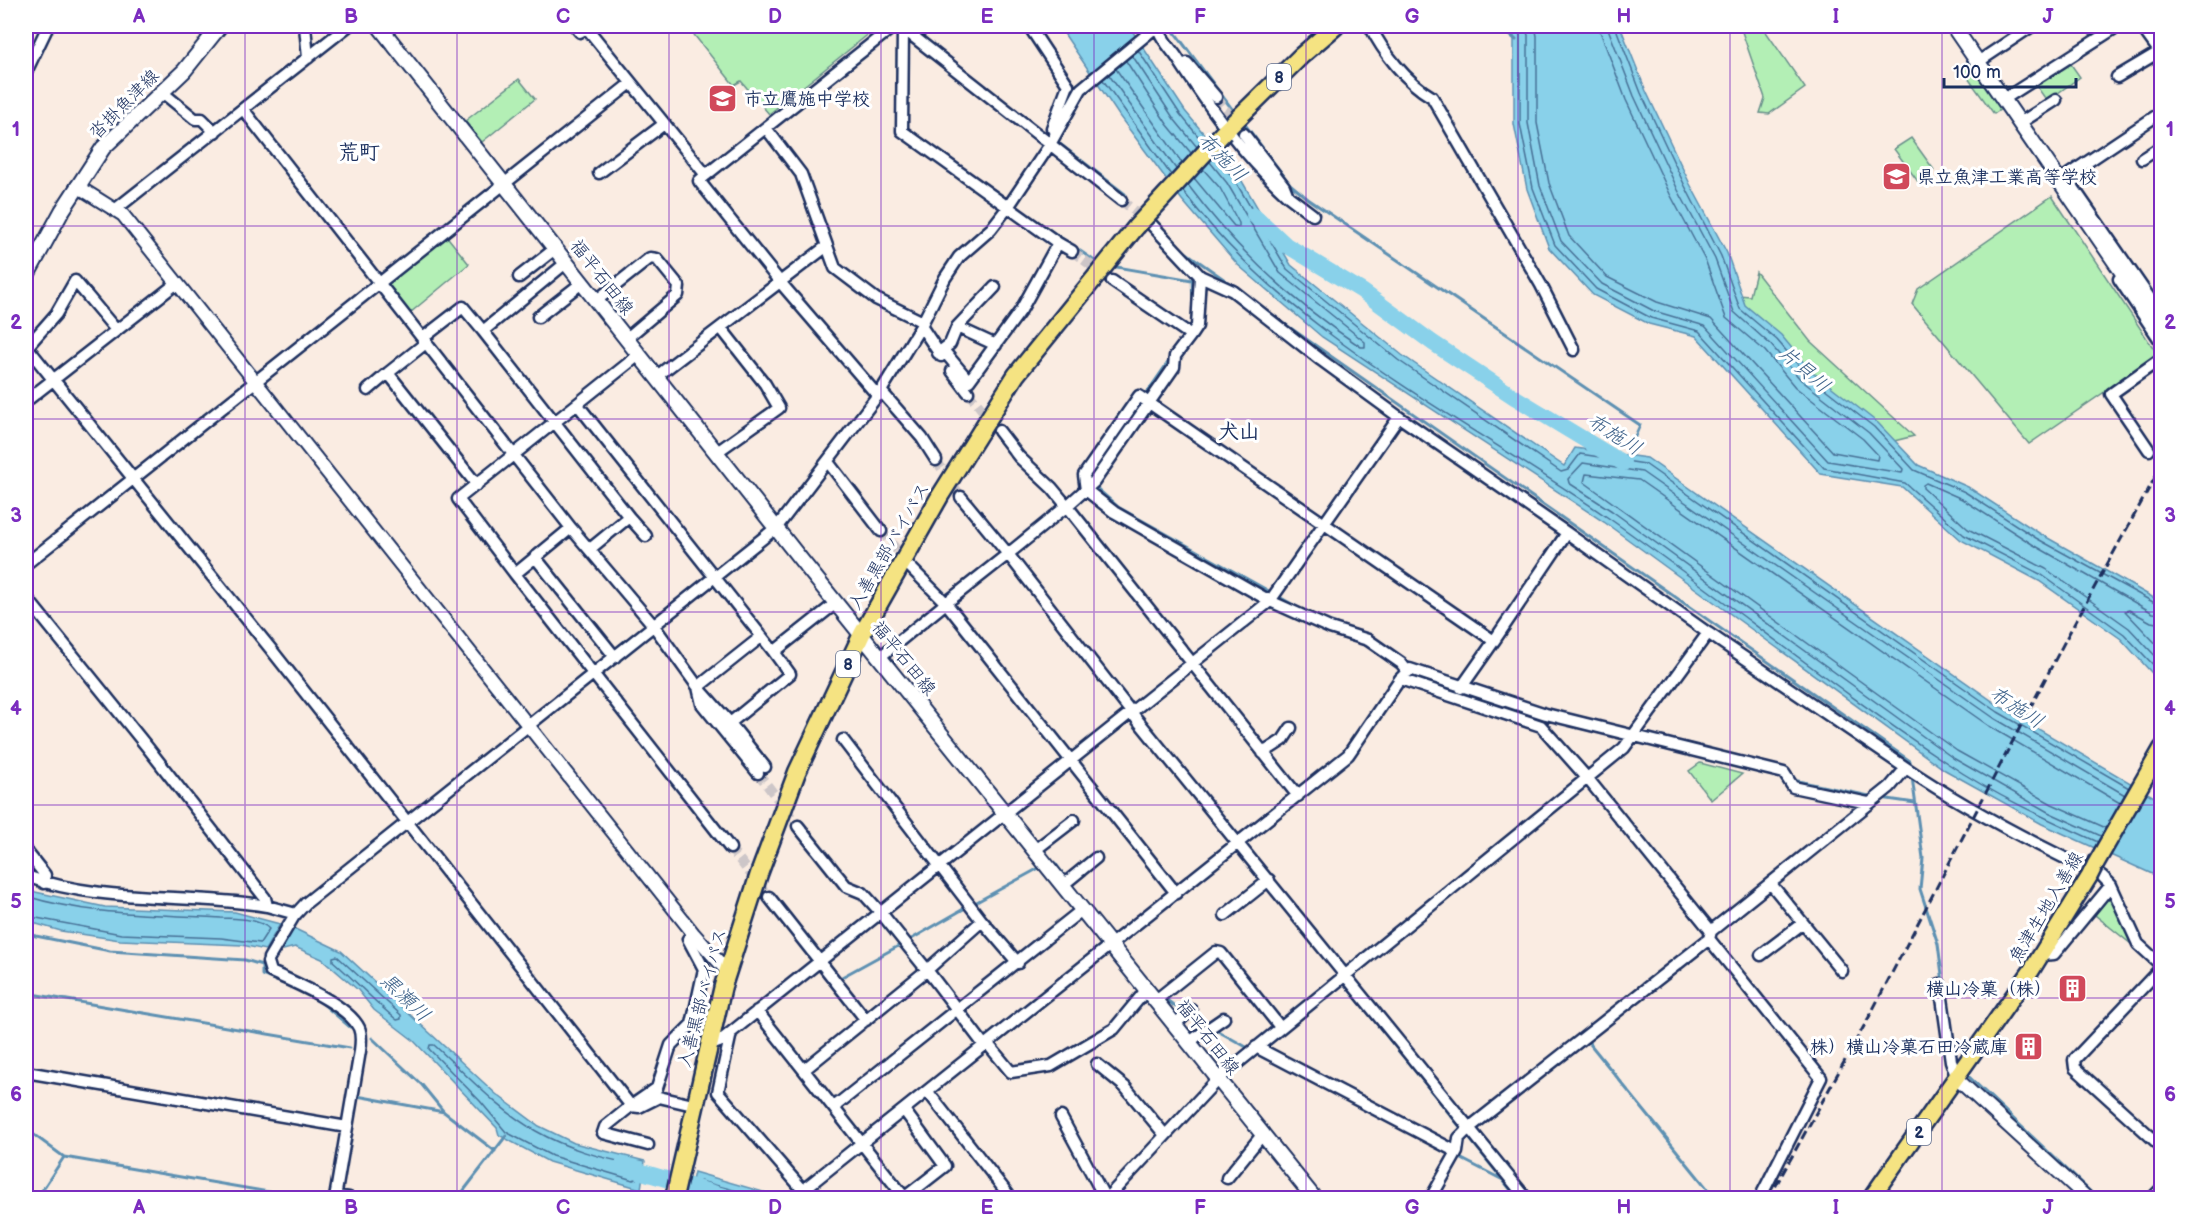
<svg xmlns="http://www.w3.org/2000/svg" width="2187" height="1224" font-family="'Balsamiq Sans','Klee One',sans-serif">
<rect width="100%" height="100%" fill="#faece2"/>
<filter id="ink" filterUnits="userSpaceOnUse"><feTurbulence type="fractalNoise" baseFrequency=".0167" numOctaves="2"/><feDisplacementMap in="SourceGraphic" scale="12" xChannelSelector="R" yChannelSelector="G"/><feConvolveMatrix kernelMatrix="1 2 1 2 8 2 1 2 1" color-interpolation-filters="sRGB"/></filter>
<g filter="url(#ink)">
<!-- green -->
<path fill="#b3efb5" stroke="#678f8a" stroke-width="1.5" d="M687 26H874L876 28 769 114 741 81 734 85Z
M1740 26H1762L1805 88 1769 114 1760 113 1765 98Z
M2068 60 2080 77 2047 101 2035 84Z
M1969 61 2001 109 1994 114 1960 67Z
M519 79 535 99 482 142 465 121Z
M1911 138 1934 170 1919 183 1894 149Z
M2052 196 2158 355 2029 444 1912 304 1918 289Z
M445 234 469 264 410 313 385 282Z
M1756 272 1810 341 1914 436 1870 447 1725 294 1750 296Z
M1700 763 1742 774 1711 800 1689 771Z
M2110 892 2136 948 2095 915Z"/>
<!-- water -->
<path fill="#89d1ea" stroke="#5d90b2" stroke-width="1.5" d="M1059 26H1129L1185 111 1239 176 1291 265 1402 355 1564 466 1575 448 1647 458 2001 707 2161 801V878L2042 824 1945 770 1604 522 1322 337 1238 265 1182 200 1120 117Z
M1505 26H1620L1646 91 1690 184 1727 253 1745 305 1781 335 1810 370 1878 423 1918 465 1968 487 2039 533 2161 602V683L2121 639 2039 581 1961 540 1902 487 1821 474 1696 336 1649 324 1593 295 1549 248 1527 189 1514 124V36Z
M26 890 105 907 235 912 280 924 265 950 242 945 120 940 61 931 26 921Z
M293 928 341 951 496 1094 539 1126 574 1143 645 1161 641 1189 549 1162 499 1135 497 1128 413 1040 374 1010 358 990 322 959 295 947 279 951Z
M694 1172 784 1198H688Z"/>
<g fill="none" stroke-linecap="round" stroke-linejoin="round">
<!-- shore -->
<path stroke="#477096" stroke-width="1.5" d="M1513 26 1520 35V124L1533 188 1555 245 1596 289 1651 318 1699 331 1824 468 1905 483 1964 535 2042 575 2124 634 2162 674
M1524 26 1528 35V123L1540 186 1561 241 1602 284 1654 311 1705 326 1828 461 1902 473 1903 469 1869 433 1801 380 1771 345 1734 312 1715 259 1678 190 1634 96 1607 26
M1535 26 1537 36V123L1549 183 1569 236 1607 277 1657 302 1711 319 1833 452 1877 460 1878 455 1863 439 1795 387 1765 351 1726 318 1706 262 1670 194 1626 100 1598 26
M1615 26 1641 93 1685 186 1721 256 1740 309 1777 340 1806 374 1874 427 1914 470 1965 492 2036 538 2162 607
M1138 50 1180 114 1202 141
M1132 55 1174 119 1197 147
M1126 61 1167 124 1191 153
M1116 69 1182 163
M1109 75 1176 169
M1103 80 1171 175
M1215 156 1234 179 1287 269 1398 360 1561 472 1568 470 1580 454 1645 464 1998 712 2129 788
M1194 178 1234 226 1239 227V223L1220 188 1203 169
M1188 185C1235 248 1295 304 1361 347H1365V342L1280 273 1227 183 1210 162
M1183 191C1291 336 1461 416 1607 517 1722 597 1831 686 1947 763 1994 795 2047 819 2098 842
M2162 614 2153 613 2032 544 1962 499 1926 483 1923 485V488L1968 529 2046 569 2129 628 2162 663
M2162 624 2151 622 2129 610 2125 611 2162 650
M2106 828 2052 804 1957 751 1584 482 1586 474 1639 480 1989 726 2120 803
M2101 836 2048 812 1953 758 1612 511 1569 483 1568 479 1583 463 1642 472 1994 718 2125 795
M26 896C90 916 155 914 221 918 234 918 261 919 269 929L260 943 221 938 121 934 26 916
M337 956 401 1015V1019L397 1020C374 1002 355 980 333 961V957Z
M430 1045H434C466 1074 497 1109 536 1131 567 1149 602 1158 636 1165V1179L633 1180 552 1156 506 1132 480 1101 429 1049Z
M694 1198 700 1181 763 1198"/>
<!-- stream -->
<path stroke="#5d90b2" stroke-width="3" d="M1170 26 1235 113
M1499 26 1516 40
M1006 103 1050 137
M1243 122 1290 184 1308 199 1640 425 1626 457
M1056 141 1125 194
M1015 206 1099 264
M1181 249 1235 287
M1111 266 1192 280
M1192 271 1193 316
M1269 313 1910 761 1911 767
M1144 397 1171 358
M1089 479 1134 412
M1094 486 1118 507 1299 608
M1415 675 1473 698 1533 715
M1731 765 1783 778
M1912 777 1923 858 1920 889 1938 944 1943 982
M1793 780 1874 797
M1881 798 1915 803
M1055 863 1066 878
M1070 883C1098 919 1147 992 1184 1012
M973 904 1039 868
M26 934 110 951 245 960 262 965V975L287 985
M908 941 967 907
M840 978 902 944
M1343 982 1503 1180
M296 989 322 1003 350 1027
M26 993 350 1048
M1190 1016 1208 1026
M1214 1029 1250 1049
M372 1038 422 1085 444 1112
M1586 1039 1715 1198
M1966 1074 2097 1198
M357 1096 444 1112 495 1151
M26 1129 64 1157 304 1198
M1458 1157 1503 1180 1517 1198
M37 1198 64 1157
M458 1198 506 1136"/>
<!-- river -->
<path stroke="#89d1ea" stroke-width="16" d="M1254 215 1286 245 1362 291 1433 343 1516 398 1623 463
M622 1166 730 1198"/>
<!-- minor-tunnel -->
<path stroke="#cdc6c8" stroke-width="10" stroke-dasharray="10 5" stroke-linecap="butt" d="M1216 97 1244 134
M1121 200 1147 221
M1072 251 1103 274
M968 392 999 431
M936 460 961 497
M881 531 908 563
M758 773 798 826
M730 848 769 897"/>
<defs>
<path id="minor" d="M199 26 212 35
M305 26 308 58
M575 26 580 32 587 26
M900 26 1121 200
M1029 26 1068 85 1052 128
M1158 26C1158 34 1170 48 1176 56 1209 107 1243 155 1288 196
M1370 26C1383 52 1406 82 1432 97L1541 285 1574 350
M2141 26 2162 55
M586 27 706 175 699 181 780 282 878 396
M903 28 902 131 1058 243 1021 310 969 381 943 350
M1978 62 2032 26
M1187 63 1216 97
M26 72 48 26
M2117 77 2159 52
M162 92 195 119H202L215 132
M2004 99 2118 26
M243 109 571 528 654 626 698 687 702 704 758 773
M2020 123 2056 100
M766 128 801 174 835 268 876 299 923 322
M1244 134 1284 186 1288 196 1313 215
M2142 159 2162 146
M599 173 664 124
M706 175 894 26
M2066 177 2162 316
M2062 179 2162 112
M116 209 348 26
M1058 243 1072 251
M519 277 556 248
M2119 279 2162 343
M1112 281 1191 335 1175 356 1174 367 1094 482 1067 506 1298 796
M597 300 650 258 657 259 679 286 678 295 627 338
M538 317 583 282
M921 326 941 356
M957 327 996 345
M116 330 75 281 56 314 27 347 270 648 631 1106 605 1127 603 1133 648 1145
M483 331 567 262
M1191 335 1197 326 1200 276
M423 338 463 307 483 331 629 517 590 549
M427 342 388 373 477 485
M938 353 950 344 957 327 995 287
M952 371 968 392
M657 376 827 246
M368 390 388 373
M881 391 922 438 936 460
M26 401 177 283
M578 405 774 652 790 674 730 723 698 687 761 637
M1399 417 1567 533
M999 431 1019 457 1052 488 1067 506 1008 554 1131 712 1526 1198
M2149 450 2111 394 2162 358
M717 452 779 408 765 384 721 328
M828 462 881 531
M961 497 1008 554 946 603 1176 893
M629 517 646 536
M571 528 515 574 458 499 640 354
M535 557 615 657
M26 564 631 83
M515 574 730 848
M26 597 148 748 265 898 267 906 296 914
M1494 641 1567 533 1708 633
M774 652 836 603
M880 657 946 603 911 568
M1408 672 1401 663 1368 640 1330 628 1270 601 1114 512 1086 490 1084 475 1139 396 1494 641 1461 688
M730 723 765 767
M843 740 982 921 1018 963
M1263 753 1283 740 1291 728
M1906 768C1968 810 2034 844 2102 876L2111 885 2138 944 2162 966
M798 826 846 886 863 893 882 914 927 970 982 921
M1035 850 1074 820
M26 851 45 875 44 883
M26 876C103 904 187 893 267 906
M1771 884 1842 971
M1063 885 1096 858
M769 897 866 1020
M1225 915 1269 880
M693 933 688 939 704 969 692 1024 671 1045 657 1088 631 1106 639 1107 659 1097 693 1105
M1709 939 1821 1078 1760 1198
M1761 955 1803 923
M2041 955 2054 954 2111 885
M269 958 294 916 306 903 777 527 881 391 921 326 945 278 959 257 991 229 1008 207 1049 146 1081 89 1156 27
M268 962 271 972C294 982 348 1005 359 1028 362 1035 361 1044 360 1051L335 1198
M2162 967 2074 1060 2075 1068 2162 1147
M1940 984 1951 1061 1957 1079
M1156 1000 1216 952 1221 953 1280 1027
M757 1011 905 1198
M1175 1024 1191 1010
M731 1033 718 1092 803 1190 1348 755 1400 679 1410 669 1546 714 1784 773 1793 787 1868 803
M1189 1042 1224 1018
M987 1043 1011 1072 1051 1066 1114 1029 1147 989
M708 1046 719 1042 1270 601 1399 417 1321 360 1233 291 1200 276 1152 225
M1256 1047 1457 1152 1459 1138 1469 1128 1709 939 1711 931 1588 779 1541 726 1400 679
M1097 1064 1125 1087 1165 1135
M805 1069 927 970 984 1045
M26 1072 347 1127
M928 1092 1011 1198
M834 1107 1083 909
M904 1110 945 1166 904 1198
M1061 1117 1105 1198
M1227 1178 1262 1135
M335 1196 349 1198
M1107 1198 1218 1079 1624 748 1708 633 1906 768 1890 787 1711 931
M1431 1198 1457 1152
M2152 1198 2162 1188"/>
<path id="tertiary" d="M77 186 123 215 693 933 727 971
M1957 1079 2087 1198"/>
<path id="secondary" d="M379 26 802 561 1314 1198
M1953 26 2162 330
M26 277 62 211 103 148 184 71 220 26"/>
<path id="primary" d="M2095 865 2162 748
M1871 1198 2031 971 2089 877"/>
<path id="trunk" d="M1224 132 1301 56 1336 26
M674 1198 723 986 759 874 797 772 862 634 940 496 1016 375 1136 227"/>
</defs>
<!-- minor casing -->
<use href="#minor" stroke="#1b2f5e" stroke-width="15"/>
<!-- tertiary casing -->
<use href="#tertiary" stroke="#1b2f5e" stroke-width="16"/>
<!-- secondary casing -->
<use href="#secondary" stroke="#1b2f5e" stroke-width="18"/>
<!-- primary casing -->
<use href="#primary" stroke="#1b2f5e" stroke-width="20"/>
<!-- trunk casing -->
<use href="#trunk" stroke="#1b2f5e" stroke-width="21"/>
<!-- minor -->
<use href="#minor" stroke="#fff" stroke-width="10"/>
<!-- tertiary -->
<use href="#tertiary" stroke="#fff" stroke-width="12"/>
<!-- secondary -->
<use href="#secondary" stroke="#fff" stroke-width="14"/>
<!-- primary -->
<use href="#primary" stroke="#f5e382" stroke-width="15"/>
<!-- trunk -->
<use href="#trunk" stroke="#f5e382" stroke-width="16"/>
<!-- rail -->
<path stroke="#1b2f5e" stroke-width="3" stroke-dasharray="9 4.5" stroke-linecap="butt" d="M1769 1198 1869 1017 2067 637 2162 465"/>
<defs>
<path id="primary-bridge" d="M2089 877 2095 865"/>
<path id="trunk-bridge" d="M1136 227 1224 132"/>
</defs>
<!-- primary-bridge casing -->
<use href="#primary-bridge" stroke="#1b2f5e" stroke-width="20" stroke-linecap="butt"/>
<!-- trunk-bridge casing -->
<use href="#trunk-bridge" stroke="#1b2f5e" stroke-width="21" stroke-linecap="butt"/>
<!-- primary-bridge -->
<use href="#primary-bridge" stroke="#f5e382" stroke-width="15"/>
<!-- trunk-bridge -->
<use href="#trunk-bridge" stroke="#f5e382" stroke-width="16"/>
</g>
</g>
<!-- grid -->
<path fill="none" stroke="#7b2cbf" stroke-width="1.5" stroke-opacity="0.55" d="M245 26V1198M457 26V1198M669 26V1198M881 26V1198M1094 26V1198M1306 26V1198M1518 26V1198M1730 26V1198M1942 26V1198M26 226H2162M26 419H2162M26 612H2162M26 805H2162M26 998H2162"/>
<!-- icons -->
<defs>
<symbol id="school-square" viewBox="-11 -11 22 22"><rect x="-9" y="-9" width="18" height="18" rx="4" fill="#d1495b" stroke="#fff"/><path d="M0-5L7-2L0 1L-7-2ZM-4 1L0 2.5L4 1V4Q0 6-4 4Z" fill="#fff"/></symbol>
<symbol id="building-square" viewBox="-11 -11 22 22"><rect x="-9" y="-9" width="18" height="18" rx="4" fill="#d1495b" stroke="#fff"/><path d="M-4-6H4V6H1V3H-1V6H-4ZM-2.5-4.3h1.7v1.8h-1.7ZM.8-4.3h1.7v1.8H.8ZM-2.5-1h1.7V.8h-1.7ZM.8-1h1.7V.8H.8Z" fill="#fff"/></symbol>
</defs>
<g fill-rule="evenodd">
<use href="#school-square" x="706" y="82" width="33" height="33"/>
<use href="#school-square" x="1880" y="160" width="33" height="33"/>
<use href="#building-square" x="2056" y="972" width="33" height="33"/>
<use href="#building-square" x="2012" y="1030" width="33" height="33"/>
</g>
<g text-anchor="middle" stroke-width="6" stroke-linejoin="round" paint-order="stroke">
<!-- shield labels -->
<g fill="#fff" stroke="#5f6d8e" stroke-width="1.5">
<rect x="1267" y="64" width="24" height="26" rx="4.5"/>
<rect x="836" y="651" width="24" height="26" rx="4.5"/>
<rect x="1907" y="1119" width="24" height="26" rx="4.5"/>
</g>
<g font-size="16" font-weight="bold" fill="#1b2f5e">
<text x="1279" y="83">8</text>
<text x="848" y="670">8</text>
<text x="1919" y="1138">2</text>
</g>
<!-- poi labels -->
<g font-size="18" font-weight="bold" fill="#1b2f5e" stroke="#fff" text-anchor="start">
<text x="744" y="105">市立鷹施中学校</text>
<text x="1917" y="183">県立魚津工業高等学校</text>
<text x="2052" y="995" text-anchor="end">横山冷菓（株）</text>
<text x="2008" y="1053" text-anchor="end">株）横山冷菓石田冷蔵庫</text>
</g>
<!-- street labels -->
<g font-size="18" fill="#1b2f5e" stroke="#fff">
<text transform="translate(124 104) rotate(-45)" y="6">沓掛魚津線</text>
<text transform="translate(602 277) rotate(52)" y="6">福平石田線</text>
<text transform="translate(889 546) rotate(-60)" y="6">入善黒部バイパス</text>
<text transform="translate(904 658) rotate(51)" y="6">福平石田線</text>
<text transform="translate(2046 907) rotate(-59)" y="6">魚津生地入善線</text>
<text transform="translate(702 998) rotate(-75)" y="6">入善黒部バイパス</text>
<text transform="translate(1208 1037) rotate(52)" y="6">福平石田線</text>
</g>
<!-- water labels -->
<g font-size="20" font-style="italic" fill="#3c6088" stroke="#fff">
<text transform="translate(1223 157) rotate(45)" y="7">布施川</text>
<text transform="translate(1805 369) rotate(41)" y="7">片貝川</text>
<text transform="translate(1615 434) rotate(32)" y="7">布施川</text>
<text transform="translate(2017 707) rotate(33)" y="7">布施川</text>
<text transform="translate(406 997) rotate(44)" y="7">黒瀬川</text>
</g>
<!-- quarter labels -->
<g font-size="21" font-weight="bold" fill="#1b2f5e" stroke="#fff">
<text x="359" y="159">荒町</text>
<text x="1239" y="438">犬山</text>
</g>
</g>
<!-- margin -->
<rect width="2187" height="1224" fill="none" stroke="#fff" stroke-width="66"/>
<!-- scale -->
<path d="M1944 78v9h132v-9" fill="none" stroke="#1b2f5e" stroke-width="3"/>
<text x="1953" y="78" font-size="18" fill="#1b2f5e" stroke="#ffffff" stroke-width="4.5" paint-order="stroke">100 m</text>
<rect x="33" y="33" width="2121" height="1158" fill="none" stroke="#7b2cbf" stroke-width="2"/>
<g font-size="20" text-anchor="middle" font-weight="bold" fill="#7b2cbf">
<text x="139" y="23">A</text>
<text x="351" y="23">B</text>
<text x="563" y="23">C</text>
<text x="775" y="23">D</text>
<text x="987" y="23">E</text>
<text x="1200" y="23">F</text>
<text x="1412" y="23">G</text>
<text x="1624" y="23">H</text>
<text x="1836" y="23">I</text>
<text x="2048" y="23">J</text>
<text x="16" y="136">1</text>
<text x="2170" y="136">1</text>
<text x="16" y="329">2</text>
<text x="2170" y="329">2</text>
<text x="16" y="522">3</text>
<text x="2170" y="522">3</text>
<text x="16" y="715">4</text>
<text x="2170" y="715">4</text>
<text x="16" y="908">5</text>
<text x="2170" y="908">5</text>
<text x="16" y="1101">6</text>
<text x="2170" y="1101">6</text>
<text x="139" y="1214">A</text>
<text x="351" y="1214">B</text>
<text x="563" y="1214">C</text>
<text x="775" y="1214">D</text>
<text x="987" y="1214">E</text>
<text x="1200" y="1214">F</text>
<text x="1412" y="1214">G</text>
<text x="1624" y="1214">H</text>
<text x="1836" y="1214">I</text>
<text x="2048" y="1214">J</text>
</g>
</svg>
